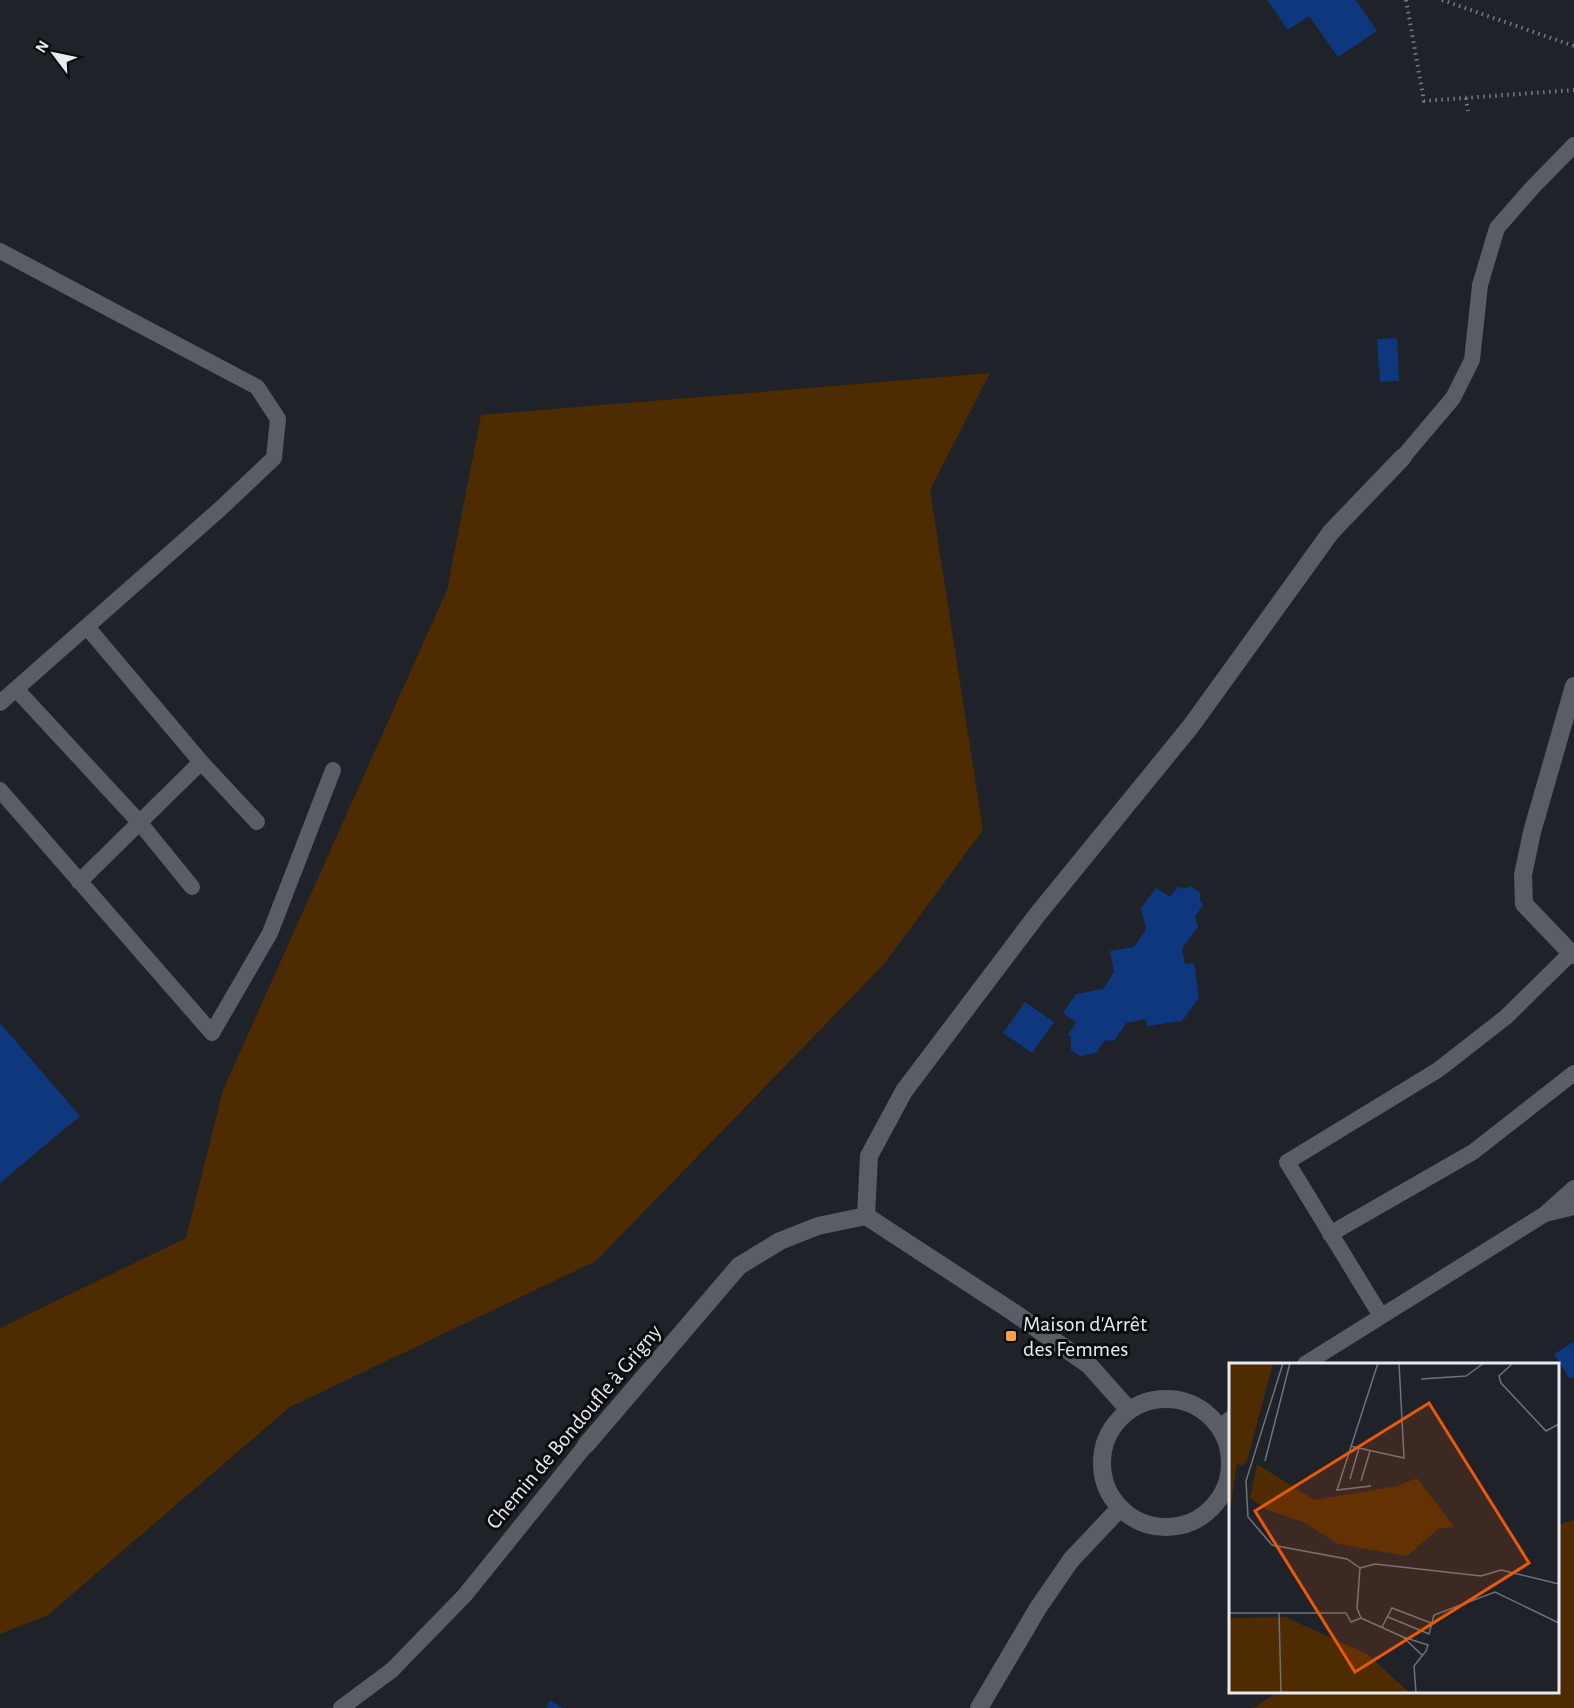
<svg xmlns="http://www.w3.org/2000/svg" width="1574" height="1708" font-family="'Alegreya Sans',sans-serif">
<rect width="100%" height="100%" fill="#1f2228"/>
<!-- green -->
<path fill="#4e2b01" d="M990 373 930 490 983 830 884 964 596 1261 290 1407 48 1615 0 1634V1328L186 1238 223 1090 447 590 481 415Z
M1574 1520V1708H1253L1278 1692H1558V1525Z"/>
<!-- building -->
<path fill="#0e377d" d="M1267 0H1356L1377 31 1338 57 1309 16 1288 30Z
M1397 338 1399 381 1380 382 1377 339Z
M1178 886 1183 889 1191 886 1200 893V901L1203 905 1195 917 1198 927 1182 949 1185 964 1194 963 1199 998 1182 1021 1147 1026 1146 1019 1126 1023 1115 1040 1104 1041 1096 1053 1080 1056 1071 1050V1037L1068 1035 1076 1022 1063 1013 1076 994 1103 989 1114 972 1110 951 1134 947 1146 929 1141 908 1156 888 1170 897Z
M1025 1002 1054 1022 1032 1053 1003 1033Z
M0 1023 80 1116 0 1183Z
M1574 1342V1377L1570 1379 1554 1354Z
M550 1700 563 1708H546Z"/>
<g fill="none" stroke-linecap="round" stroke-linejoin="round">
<!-- path -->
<path stroke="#787b80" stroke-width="4" stroke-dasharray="1.5 4.5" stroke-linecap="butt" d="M1406 0 1424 101 1574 90
M1442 0 1574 46
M1466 98 1468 111"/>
<!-- lane -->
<path stroke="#5a5e64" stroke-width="16" d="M0 251 257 387 278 419 274 458 219 510 0 703
M1403 457 1453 398 1472 360 1480 285 1497 228 1533 187 1574 145
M87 627 201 762 257 822
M16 689 140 823 192 887
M0 790 212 1033 270 933 333 770
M79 882 201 762
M1574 1188 1545 1214 1574 1207
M1330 1234 1473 1152 1574 1073
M1381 1316 1287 1162 1438 1070 1506 1017 1571 953 1574 956
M1305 1364 1545 1214
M1220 1427 1230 1419
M341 1708 392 1670 465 1595 586 1445"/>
<!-- street -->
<path stroke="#5a5e64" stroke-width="18" d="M1571 953 1524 904 1523 875 1532 832 1574 686
M866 1216 869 1156 904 1091 1037 915 1191 726 1331 532 1403 457
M866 1216 1013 1312 1089 1365 1129 1410
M1102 1463a64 64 0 1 1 128 0a64 64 0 1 1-128 0Z
M586 1445 739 1266 780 1241 818 1226 866 1216
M979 1708 1038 1608 1071 1560 1120 1508"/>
</g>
<!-- markers -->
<rect fill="#f7a149" stroke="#0a0c0e" stroke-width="2" x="1005" y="1330" width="12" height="12" rx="3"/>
<g text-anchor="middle" stroke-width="6" stroke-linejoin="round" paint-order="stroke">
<!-- poi labels -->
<g font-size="22" fill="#e8eaee" stroke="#0a0c0e" text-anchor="start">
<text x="1023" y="1331">Maison d'Arrêt<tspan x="1023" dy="25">des Femmes</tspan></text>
</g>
<!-- street labels -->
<g font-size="22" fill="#e8eaee" stroke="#0a0c0e">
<text transform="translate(573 1426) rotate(-50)" y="8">Chemin de Bondoufle à Grigny</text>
</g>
</g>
<!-- overview -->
<g transform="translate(1229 1363)">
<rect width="330" height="330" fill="#1f2228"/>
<path d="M0 0H44L18 98 13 103 8 101 0 153ZM28 101 85 137 168 123 188 115 225 164 209 166 178 193 109 181 75 159 38 147 21 135ZM56 254 138 291 181 330H0V255Z" fill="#4e2b01"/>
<path fill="none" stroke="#6f7277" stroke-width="1.5" d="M54 0 17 118 19 154 43 182 118 196 131 205M284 0 270 13 272 20 317 68 330 61M192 16 237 13 255 0M121 83 175 95 170 0M36 98 61 0M121 116 130 85M132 118 141 88M142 123 108 127 149 0M131 205 146 201 252 213 272 207 330 221M131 205 128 245 132 255M50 249 52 330M0 250H117M117 250 122 259 132 255M159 254 200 271 205 252 266 229 330 260M132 255 174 274M153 264 163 245 202 260M187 330 185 303 197 288 199 282 174 274 193 292"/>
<path fill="#e8590c" fill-opacity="0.15" stroke="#e8590c" stroke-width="3" d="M200 40 300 200 126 309 26 148Z"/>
<rect width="330" height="330" fill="none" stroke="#e8eaee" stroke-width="3"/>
</g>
<!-- north arrow -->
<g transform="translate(54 54) rotate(302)" stroke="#0a0c0e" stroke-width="4.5" paint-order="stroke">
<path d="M0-4.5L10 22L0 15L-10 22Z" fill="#e8eaee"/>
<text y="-9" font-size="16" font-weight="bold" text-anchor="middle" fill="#e8eaee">N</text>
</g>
</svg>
